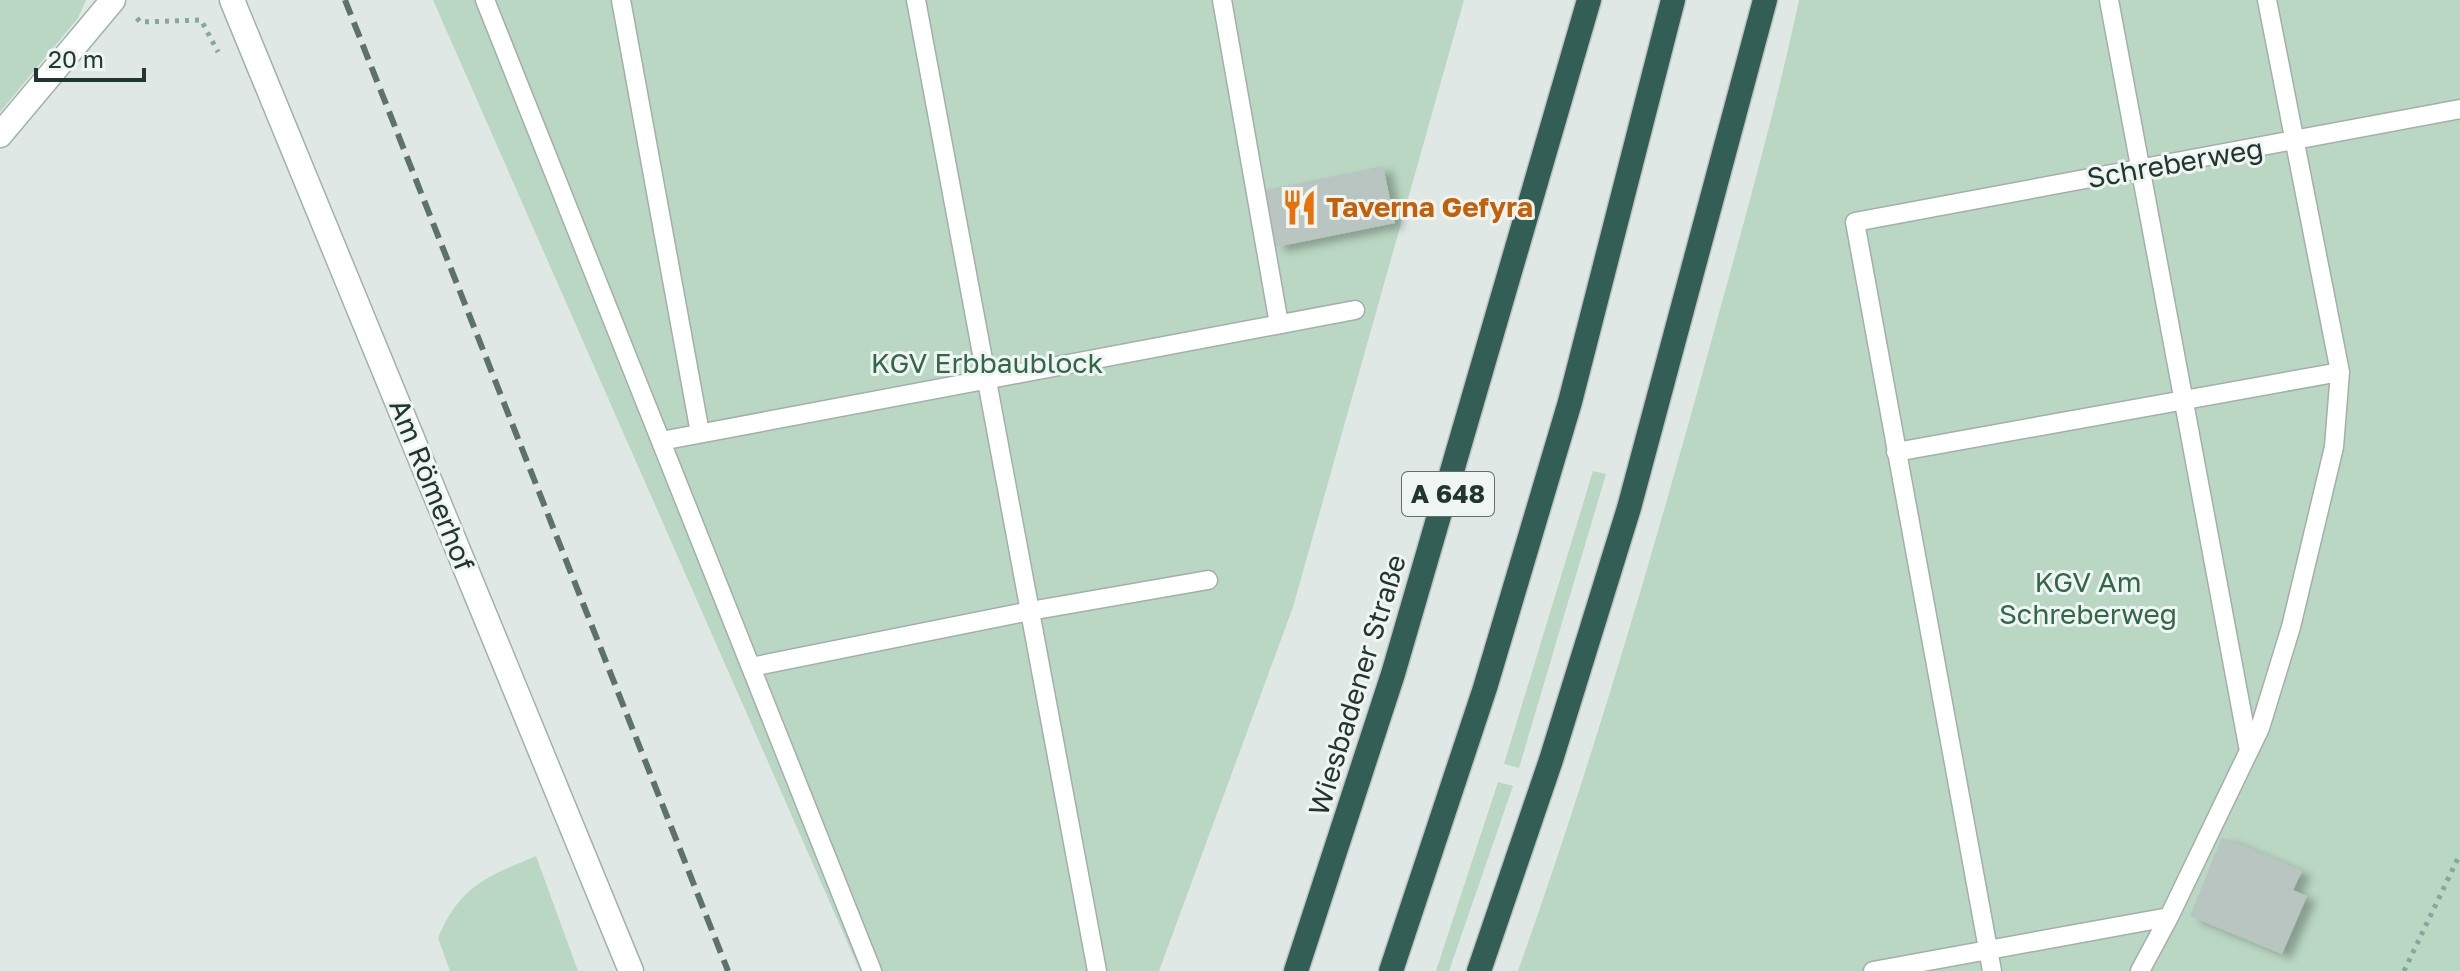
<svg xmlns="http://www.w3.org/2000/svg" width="2460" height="971" font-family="'Golos Text',sans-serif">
<defs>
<filter id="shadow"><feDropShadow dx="9" dy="5" stdDeviation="4" flood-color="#0004"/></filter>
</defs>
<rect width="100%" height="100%" fill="#dfe8e4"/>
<!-- green -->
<path fill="#bad7c3" d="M0 0H86L78 18 0 112Z
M433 0H1464L1293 607 1159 971H860Z
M1799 0H2460V971H1518C1589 771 1649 568 1705 364 1738 243 1773 122 1799 0Z
M1593 471 1606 474 1519 768 1504 764Z
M1498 782 1513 786 1449 971H1436Z
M536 856 578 971H450L438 938C460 886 486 877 536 856Z"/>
<!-- building -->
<path fill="#b8c5c0" filter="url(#shadow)" d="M1383 166 1395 223 1276 247 1265 190Z
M2222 837 2302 871 2293 890 2307 896 2282 954 2190 916Z"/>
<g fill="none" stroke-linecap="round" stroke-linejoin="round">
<defs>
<path id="lane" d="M485 0 872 971
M621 0 700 433
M916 0 1097 971
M1222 0 1279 324
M2109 0 2249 751
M661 441 1355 310
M1896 452 2340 372
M751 667 1030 611 1208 580
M1873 971 2169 917 2260 728 2291 627 2334 447 2340 372 2267 0
M1992 971 1855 222 2460 109
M2140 971 2169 917"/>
<path id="secondary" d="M232 0 631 971
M0 135 113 0"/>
<path id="highway" d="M1296 971 1393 674 1589 0
M1391 971 1485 688 1570 402 1673 0
M1479 971 1551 760 1629 508 1765 0"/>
</defs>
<!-- lane casing -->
<use href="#lane" stroke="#a3afab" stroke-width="21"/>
<!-- secondary casing -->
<use href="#secondary" stroke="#a0b2ac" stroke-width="27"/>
<!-- highway casing -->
<use href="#highway" stroke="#bdc3c1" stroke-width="27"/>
<!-- path -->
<path stroke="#84a89d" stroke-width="5" stroke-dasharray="4 6" stroke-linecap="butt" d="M137 18 140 22 201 20 218 52
M2404 971 2460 854"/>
<!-- lane -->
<use href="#lane" stroke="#fff" stroke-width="18"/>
<!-- secondary -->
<use href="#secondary" stroke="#fff" stroke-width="24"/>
<!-- highway -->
<use href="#highway" stroke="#325e56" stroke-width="24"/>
<!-- rail -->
<path stroke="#5d726d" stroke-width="6" stroke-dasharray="16 8" stroke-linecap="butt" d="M345 0 728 971"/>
</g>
<!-- icons -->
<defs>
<symbol id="restaurant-bare" viewBox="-9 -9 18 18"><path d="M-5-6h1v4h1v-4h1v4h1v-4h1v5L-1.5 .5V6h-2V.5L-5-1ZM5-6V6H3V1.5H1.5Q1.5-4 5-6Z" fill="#e8710a" stroke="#eff5f2" stroke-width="2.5" paint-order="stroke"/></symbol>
</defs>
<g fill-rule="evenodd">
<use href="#restaurant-bare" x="1274" y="182" width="51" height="51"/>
</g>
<g text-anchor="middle" stroke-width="6" stroke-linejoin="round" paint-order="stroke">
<!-- shield labels -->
<rect fill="#eff5f2" stroke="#606f6b" stroke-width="2" x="1402" y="472" width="92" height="44" rx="6"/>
<g font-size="26" font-weight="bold" fill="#223631">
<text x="1448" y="503">A 648</text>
</g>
<!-- street labels -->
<g font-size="28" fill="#223631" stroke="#eff5f2">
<text transform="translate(2175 163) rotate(-10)" y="10">Schreberweg</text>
<text transform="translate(432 485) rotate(68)" y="10">Am Römerhof</text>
<text transform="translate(1357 685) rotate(-73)" y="10">Wiesbadener Straße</text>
</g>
<!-- food labels -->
<g font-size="28" font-weight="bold" fill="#c56008" stroke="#eff5f2" text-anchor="start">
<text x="1326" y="217">Taverna Gefyra</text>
</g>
<!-- park labels -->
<g font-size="28" fill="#326748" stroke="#eff5f2">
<text x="987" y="373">KGV Erbbaublock</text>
<text x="2088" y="592">KGV Am<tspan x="2088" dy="32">Schreberweg</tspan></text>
</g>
</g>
<!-- scale -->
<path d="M36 68v12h108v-12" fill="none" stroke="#223631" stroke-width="4"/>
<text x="48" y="68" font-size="24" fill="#223631" stroke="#eff5f2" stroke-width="6" paint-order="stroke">20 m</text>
</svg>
